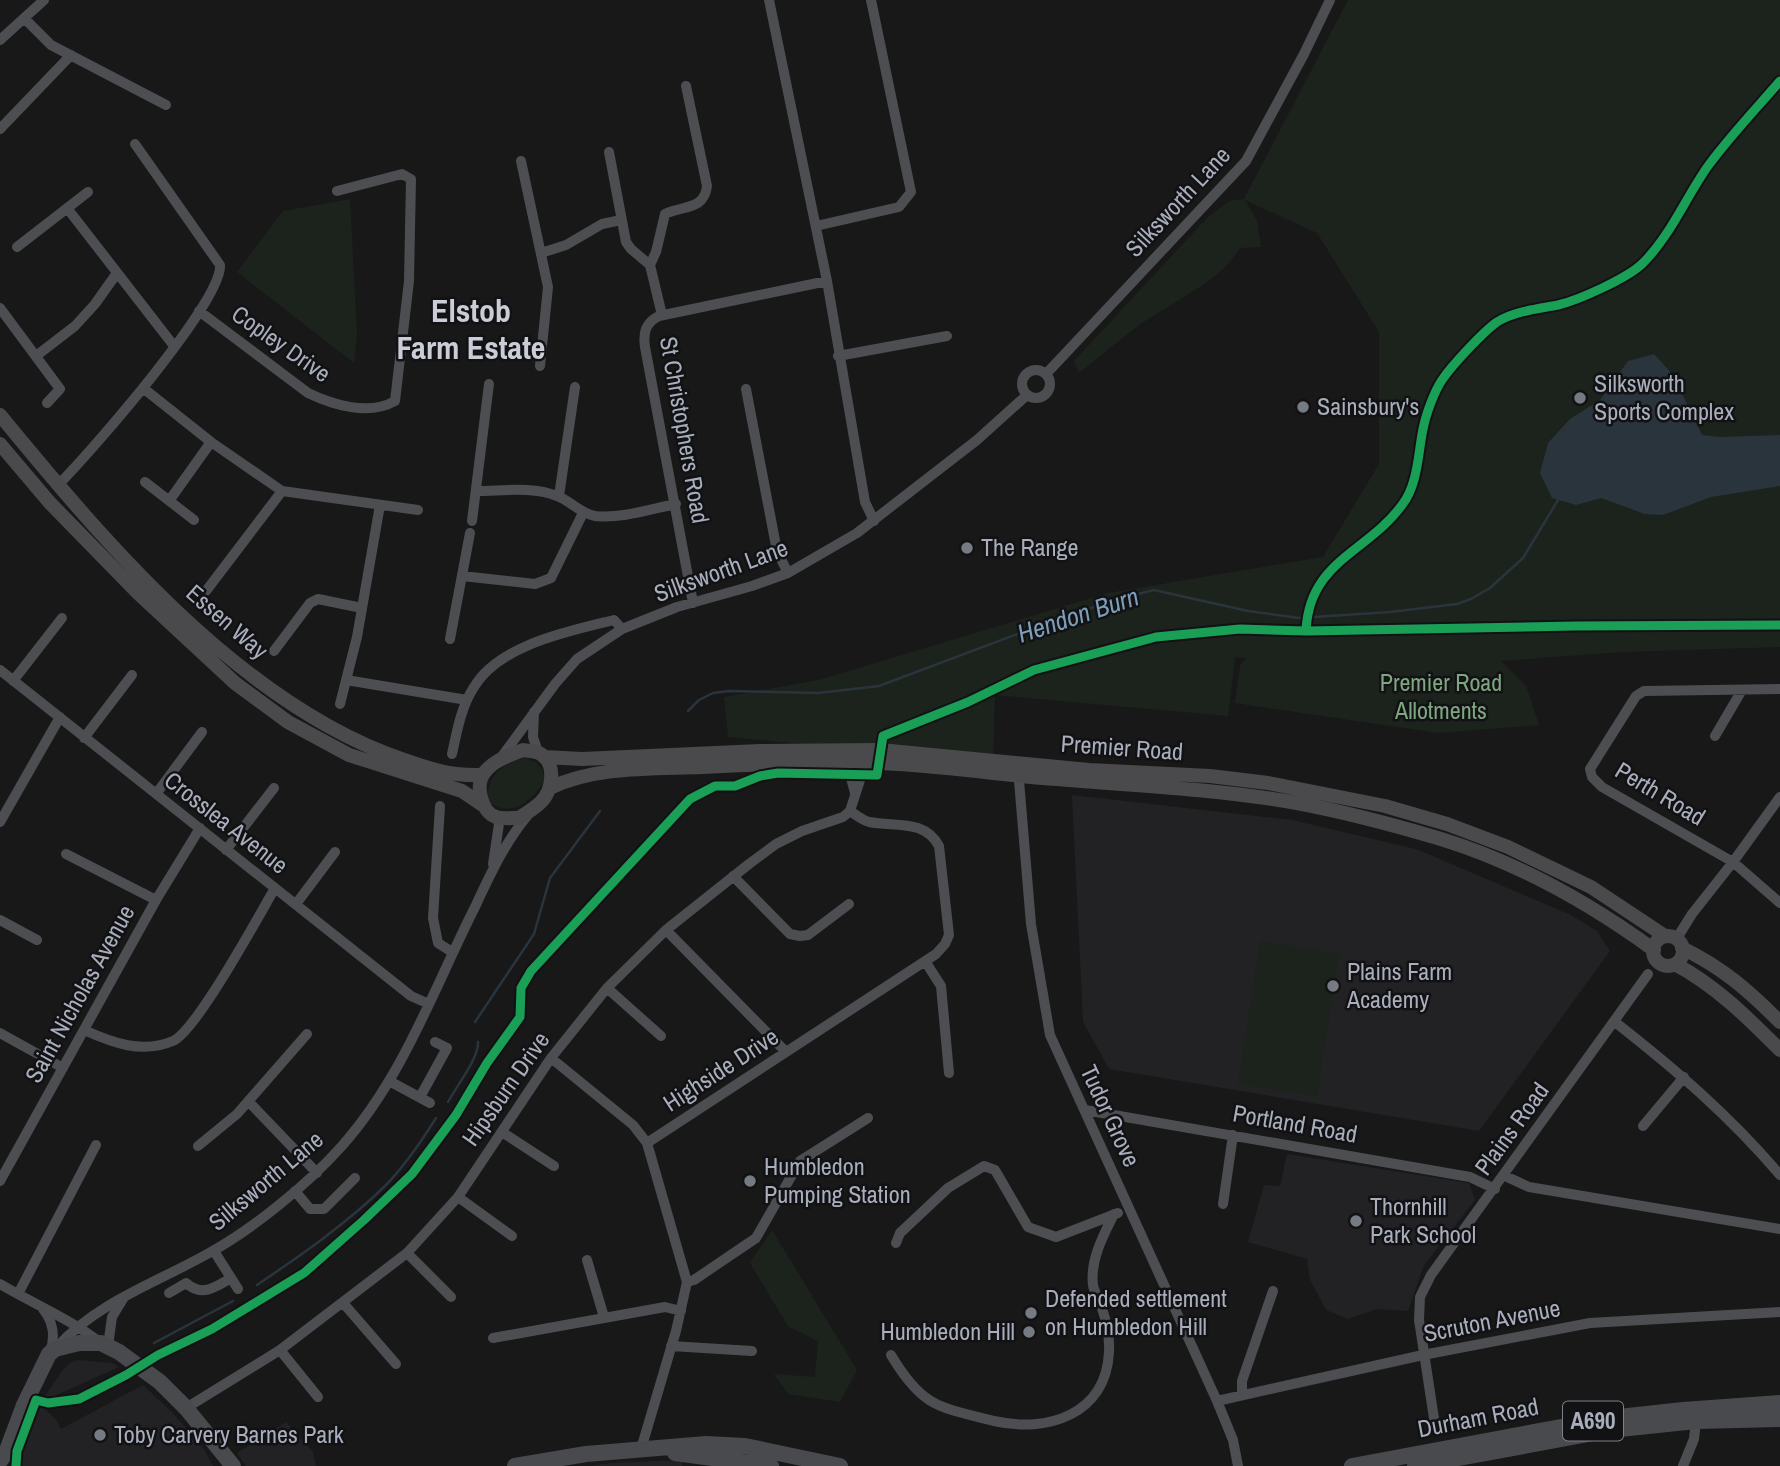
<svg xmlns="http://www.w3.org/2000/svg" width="1780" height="1466" font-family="'Archivo Narrow',sans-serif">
<rect width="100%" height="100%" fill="#181819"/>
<!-- built -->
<path fill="#222225" d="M1072 795 1292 820 1416 849 1571 915 1597 931 1610 951 1479 1131 1109 1069 1083 1022Z
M1287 1154 1469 1183 1475 1200 1424 1265 1408 1311 1377 1309 1348 1319 1326 1310 1310 1280 1307 1259 1248 1242 1264 1185 1280 1186Z
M78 1360 112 1363 119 1367 48 1399 46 1395 61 1372 71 1362Z
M143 1385 173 1413 204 1449 213 1466H20L22 1448 32 1417 40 1403 57 1421 61 1429Z
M286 1422 313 1452 316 1466H246L237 1453Z
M683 1460 682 1466H592L610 1463Z"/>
<!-- green -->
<path fill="#1c231d" d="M1348 0H1780V647L1622 652 1501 661 1526 686 1539 725 1438 733 1235 703 1240 666 1246 658 1235 657 1228 716 995 695 993 762 728 737 724 697 819 680 1108 593 1323 557 1379 464V332L1317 233 1245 200 1257 221 1261 247 1240 248C1220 282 1170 303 1138 326 1118 341 1098 358 1079 373L1074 361 1207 218 1229 201 1244 199Z
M350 199 357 335 354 363 237 272 283 211Z
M525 758C538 762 542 766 545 780 533 800 510 820 488 801 486 777 502 763 525 758Z
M1260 941 1339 954 1317 1096 1238 1084Z
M772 1230 857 1370 840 1402 788 1394 774 1374 815 1377 818 1341 788 1326 750 1263Z"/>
<!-- water -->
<path fill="#2a343c" d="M1654 354 1673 375 1702 435 1721 437 1780 435V486L1711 497 1663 515 1645 514 1601 498 1576 505 1552 498 1540 473 1548 443 1570 419 1600 400 1628 361Z"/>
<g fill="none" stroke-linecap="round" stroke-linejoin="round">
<!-- stream -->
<path stroke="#2a343c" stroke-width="2.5" d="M688 711 699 700 713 693 729 691 818 693 879 686 1036 627 1114 600 1154 590 1248 611 1299 618 1390 612 1457 604 1471 599 1490 588 1523 558 1558 500
M475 1022 534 934 550 878 600 811
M448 1102C456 1087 479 1058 478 1042
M257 1285C301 1255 346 1224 384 1187 404 1167 421 1142 436 1118
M154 1343 233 1301"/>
<!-- minor -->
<path stroke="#4c4e52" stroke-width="10" d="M769 0 827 281 865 502 874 521
M24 18 51 45 166 105
M0 40 44 0
M0 129 71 55
M609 152 626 242 631 249 650 265 662 315
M521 161 548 287 540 366
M67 208 174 346
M816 226 899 207 911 192 871 0
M17 247 88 192
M541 253 566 245 602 224 621 220
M650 265 656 252 665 214C683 205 704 211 707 186L686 86
M0 308 60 389 47 403
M199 311 308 393C333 405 369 416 395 401L409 281 411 179 402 174 337 191
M36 356 75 326 95 304 117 273
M838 356 947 336
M1022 384a14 14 0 1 1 28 0a14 14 0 1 1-28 0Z
M1046 374 1246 161 1304 54 1330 0
M143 388 211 442 282 491 418 510
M746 389 777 551 788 573
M145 482 194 520
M59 484C90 453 223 301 220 265L135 144
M476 491C502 491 532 486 557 496 571 501 579 513 595 516 621 519 651 509 676 504
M559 496 575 387
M169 501 211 442
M472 521 489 384
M462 576 535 584 551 578 583 513
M206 591 282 491
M693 603 645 347C643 333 645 323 659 316L827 281
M450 639 470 533
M274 651 310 603 318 599 362 608
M0 670 411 996 429 1004
M346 680 467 700
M13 681 62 618
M1780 689 1644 691 1636 696 1590 769 1592 777 1602 787 1733 862 1780 903
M340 704 357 637 380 505
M534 712 533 737 538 752
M1715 736 1742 690
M84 738 132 675
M452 754C457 731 461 707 474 687 499 645 569 631 614 620L622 629
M500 759 555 684 577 659 622 629 677 607 752 586 788 573 857 533 977 440 1027 395
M842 764 850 774 855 793
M1018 769 1031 924 1050 1035 1217 1401 1233 1440 1238 1466
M156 794 202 732
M440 806 433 918 438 943 452 952
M0 822 60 717
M226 850 274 788
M66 854 156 900
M493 864 500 817
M733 876 790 934 800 936 808 935 849 904
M296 904 335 852
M0 920 37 940
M666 930 786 1052
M1677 938 1692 914 1733 862 1780 797
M925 961 941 986 949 1073
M607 988 661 1036
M1615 1022C1676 1070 1729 1115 1780 1175
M84 1030C113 1043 142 1054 173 1041 197 1030 258 917 275 888
M0 1033 63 1068
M551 1058 633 1125 647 1143 687 1282 676 1331 641 1449
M391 1082 430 1103
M420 1097 447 1048 435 1042
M248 1101 317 1173
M1085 1110 1470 1177 1495 1189
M1643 1126 1684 1077
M502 1132 554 1166
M647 1143 936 954 945 944 949 935 939 846C924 819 896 827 869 822 862 820 856 815 850 811
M198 1146 237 1114 307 1034
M1505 1176 1529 1187 1780 1229
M0 1181 156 900 200 828
M295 1191 310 1209H324L355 1178
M458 1197 512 1236
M1223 1204 1233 1135
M896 1243 900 1233 948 1188 984 1166 995 1170 1028 1227 1056 1237 1118 1213
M214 1251 238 1289
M407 1253 451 1297
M587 1260 604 1317
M687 1282 694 1280 756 1238 800 1161 868 1118
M0 1284C34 1304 70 1319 101 1343
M169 1293 186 1283C201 1297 215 1288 231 1278
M18 1294 96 1145
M344 1304 396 1364
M43 1309C53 1322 56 1335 50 1352
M493 1338 665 1307 681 1311
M108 1346 112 1317 123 1299
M671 1346 752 1351
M57 1347C97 1302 158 1282 209 1253 253 1229 308 1184 341 1147 404 1076 433 990 475 907 490 875 505 842 528 815
M280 1350 318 1397
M891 1355C922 1407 938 1407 994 1421 1047 1433 1106 1415 1109 1352 1110 1337 1106 1320 1101 1305 1099 1299 1094 1292 1093 1285 1090 1260 1103 1236 1114 1214
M1242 1395V1381L1273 1291
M1217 1401 1423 1355 1590 1323 1780 1312
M186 1408 280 1350 407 1253 458 1197 551 1058 607 988 666 930 749 864 776 844 802 831 843 817 850 811 862 774 871 764
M1435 1425 1419 1320 1420 1297 1431 1275 1648 974
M1683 1466 1694 1439 1696 1421"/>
<!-- major -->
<path stroke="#4a4a4d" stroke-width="14" d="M0 415C105 543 243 706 404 760 433 770 451 776 482 775
M0 444 50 503 138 593 235 683 288 722 349 755 462 791 484 806
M523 750C528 751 535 751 539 753 557 762 553 790 541 802 535 808 527 813 519 818 512 818 503 819 496 817 481 812 475 785 484 773 494 760 508 756 523 750Z
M544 757 582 759 760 751 880 750 1089 770 1210 776 1268 783 1385 806 1447 824 1508 847 1591 887 1665 936
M550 788C595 766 652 769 702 767 761 764 821 762 880 763 939 765 998 775 1057 779 1137 786 1218 789 1297 803 1345 812 1394 825 1441 839 1519 863 1588 902 1654 950
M1653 951a15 15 0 1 1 30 0a15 15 0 1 1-30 0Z
M1682 948C1723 968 1748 990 1780 1022
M1675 964C1716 986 1747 1017 1780 1050"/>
<!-- highway -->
<path stroke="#494a4e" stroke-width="16" d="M675 1453 771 1466
M0 1461 6 1453 24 1405 49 1354 55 1349 79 1343H101L119 1352 160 1382 186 1408 233 1466
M515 1466 586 1454 706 1444 745 1446 840 1466
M1352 1466 1610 1418 1683 1410 1780 1403
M1415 1466 1610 1430 1696 1421 1780 1419"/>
<defs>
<path id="cycleway" d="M1306 631C1309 561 1367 553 1402 505 1418 485 1418 453 1423 429 1426 414 1434 392 1442 380 1452 365 1483 332 1497 322 1515 311 1538 309 1558 305 1579 300 1628 278 1643 263 1671 235 1686 197 1708 166 1730 136 1756 109 1780 81
M16 1466 17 1451 36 1400 48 1403 79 1399 126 1375 158 1355 212 1329 304 1273 364 1220 412 1174 456 1115 487 1063 520 1017 521 988 531 971 690 799 715 786H735L760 776 778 773 877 775 883 736 968 702 1034 670 1156 637 1240 629 1306 631 1575 626 1780 625"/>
</defs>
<!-- cycleway casing -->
<use href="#cycleway" stroke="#121215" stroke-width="13"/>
<!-- cycleway -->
<use href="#cycleway" stroke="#1a9f57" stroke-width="9"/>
</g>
<!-- markers -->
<g fill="#767a82" stroke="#121215" stroke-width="2.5">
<circle cx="1580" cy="398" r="7"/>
<circle cx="1303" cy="407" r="7"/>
<circle cx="967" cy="548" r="7"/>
<circle cx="1333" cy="986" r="7"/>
<circle cx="750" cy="1181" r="7"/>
<circle cx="1356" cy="1221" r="7"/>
<circle cx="1031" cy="1313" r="7"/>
<circle cx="1029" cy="1332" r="7"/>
<circle cx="100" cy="1435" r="7"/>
</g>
<g text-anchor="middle" stroke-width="5" stroke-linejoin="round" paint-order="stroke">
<!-- shield labels -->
<rect fill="#121215" stroke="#7b7f89" stroke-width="2" x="1563" y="1401.5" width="60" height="39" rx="5"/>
<g font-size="23" font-weight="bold" fill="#a8aebb">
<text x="1593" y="1429">A690</text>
</g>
<!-- street labels -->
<g font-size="24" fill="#a8aebb" stroke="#121215">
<text transform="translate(1178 202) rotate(-47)" y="8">Silksworth Lane</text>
<text transform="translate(281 344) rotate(35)" y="8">Copley Drive</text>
<text transform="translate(684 430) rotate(80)" y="8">St Christophers Road</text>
<text transform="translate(721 571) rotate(-20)" y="8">Silksworth Lane</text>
<text transform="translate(227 622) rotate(41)" y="8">Essen Way</text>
<text transform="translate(1122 748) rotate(4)" y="8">Premier Road</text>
<text transform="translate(1660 794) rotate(31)" y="8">Perth Road</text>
<text transform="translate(226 823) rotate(38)" y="8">Crosslea Avenue</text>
<text transform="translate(80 994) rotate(-61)" y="8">Saint Nicholas Avenue</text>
<text transform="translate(721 1070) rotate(-33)" y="8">Highside Drive</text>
<text transform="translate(506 1089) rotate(-55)" y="8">Hipsburn Drive</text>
<text transform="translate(1110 1116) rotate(65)" y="8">Tudor Grove</text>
<text transform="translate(1295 1124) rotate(10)" y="8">Portland Road</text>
<text transform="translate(1512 1129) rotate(-54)" y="8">Plains Road</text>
<text transform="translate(266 1181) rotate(-40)" y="8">Silksworth Lane</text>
<text transform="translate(1492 1321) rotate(-11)" y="8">Scruton Avenue</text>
<text transform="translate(1478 1418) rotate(-11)" y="8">Durham Road</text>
</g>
<!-- poi labels -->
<g font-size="24" fill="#a8aebb" stroke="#121215" text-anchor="start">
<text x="1594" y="392">Silksworth<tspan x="1594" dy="28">Sports Complex</tspan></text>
<text x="1317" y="415">Sainsbury's</text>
<text x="981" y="556">The Range</text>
<text x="1347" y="980">Plains Farm<tspan x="1347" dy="28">Academy</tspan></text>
<text x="764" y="1175">Humbledon<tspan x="764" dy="28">Pumping Station</tspan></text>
<text x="1370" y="1215">Thornhill<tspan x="1370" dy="28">Park School</tspan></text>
<text x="1045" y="1307">Defended settlement<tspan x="1045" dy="28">on Humbledon Hill</tspan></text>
<text x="1015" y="1340" text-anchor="end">Humbledon Hill</text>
<text x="114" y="1443">Toby Carvery Barnes Park</text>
</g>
<!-- park labels -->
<g font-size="24" fill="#7ea77f" stroke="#121215">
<text x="1441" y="691">Premier Road<tspan x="1441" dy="28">Allotments</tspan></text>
</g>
<!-- water labels -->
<g font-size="26" font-style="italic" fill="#7d9eb8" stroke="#121215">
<text transform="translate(1078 615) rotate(-18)" y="9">Hendon Burn</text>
</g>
<!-- district labels -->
<g font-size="32" font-weight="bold" fill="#cacdd6" stroke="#121215">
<text x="471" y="322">Elstob<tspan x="471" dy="37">Farm Estate</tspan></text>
</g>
</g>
</svg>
